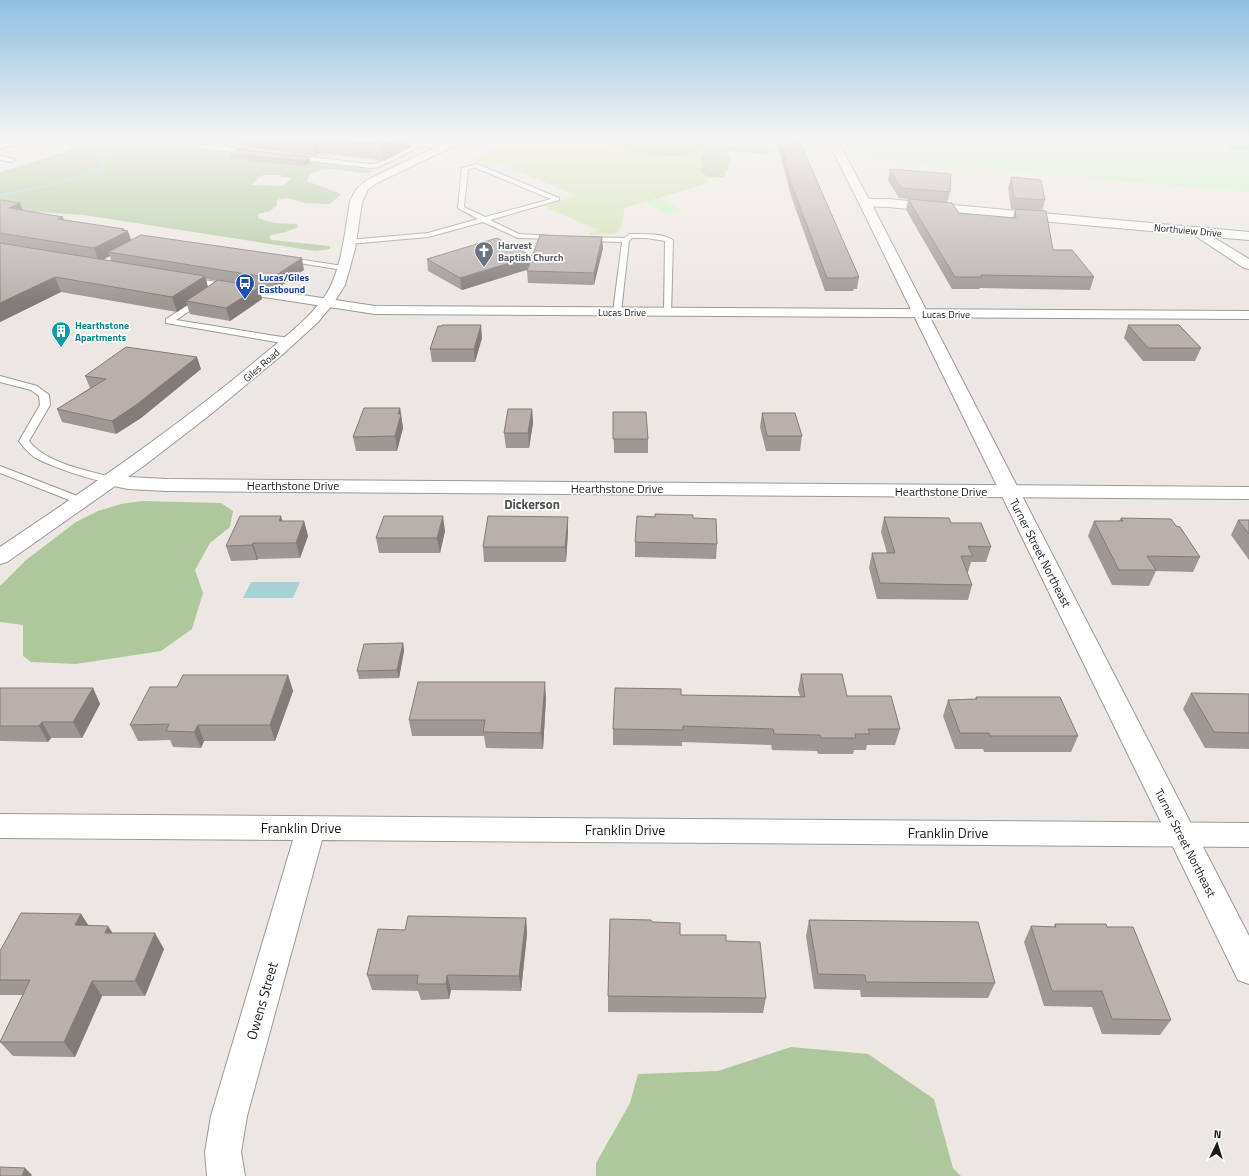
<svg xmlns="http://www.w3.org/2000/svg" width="1249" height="1176" font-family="'Titillium Web',sans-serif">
<rect width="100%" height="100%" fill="#ece7e2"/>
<!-- grass -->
<path fill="#cfe2ac" d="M504 138H582L583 140 631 150 692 153C697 150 700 147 705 150 700 162 703 162 702 174L708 177V183L625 208 620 229 615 234 592 235 589 234 598 230 543 206 577 196 501 164 490 167 472 160Z"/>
<!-- forest -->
<path fill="#afc89b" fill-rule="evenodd" d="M109 138H178L173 140 171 146 359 168 374 171C367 177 340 168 328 169 322 169 315 172 310 174L307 181 341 194 330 204 305 203 287 198 279 199 277 201V205L270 211 258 214V218L274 223 297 224 298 227 286 232 271 235 269 237 272 240 330 246V249L315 251 84 215 39 212 25 215 0 211V172ZM263 175H282L280 177 292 178 283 186 250 185Z
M582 138H700L773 146 775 152 767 154 730 151 726 156 730 158V162L727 164 729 169 725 172V176C716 179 706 178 700 171L703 166 701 159 705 150 702 148 684 156H662L644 153 618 146 583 140Z
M142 501 221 503 233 511 230 527 210 543 195 570 203 593 192 629 161 651 76 664 31 662 23 656V625L0 622V586L26 560 76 522 98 511 121 504Z
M791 1047 868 1054 934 1099 953 1168 961 1176H596V1163L630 1103 638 1074 718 1071Z"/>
<!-- park -->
<path fill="#c6f3c2" d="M658 138H813L819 153Z
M845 138H1249V192L856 158Z
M661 199 683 210 667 213 645 202Z"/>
<!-- pitch -->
<path fill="#87d4aa" d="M1194 138H1220L1218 147 1192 144Z
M1230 138H1249V151L1228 149Z"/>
<!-- water -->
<path fill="#a7d3d6" d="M251 582H300L293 598H243Z"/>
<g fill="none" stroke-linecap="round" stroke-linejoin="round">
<!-- stream -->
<path fill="#a7d3d6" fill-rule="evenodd" d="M141 138H146L121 148 105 160 102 172 46 187 0 196V194L45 185 98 170 101 158 117 146Z"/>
<defs>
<path id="service" d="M30 138H38L0 149V145Z
M54 138H61L79 144 76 146Z
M180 138H185L183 141 191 143 251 150 254 152 251 154 191 147 178 143 177 142Z
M430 138H437L379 167 370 168 293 159 290 157 293 155 370 164 378 163Z
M0 156 14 159 15 160 12 162 0 160Z
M477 164 559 198V200L490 220 519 234 554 236 556 237V239L518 238 483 222 428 237 349 244 345 242 349 240 428 233 478 219 458 208 462 168ZM476 168 551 199 485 217 464 207 468 169Z
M630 234C641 234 663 233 673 240L671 315H668L664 313 665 241 647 238H632L629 241 621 312 617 314 613 312 622 242 587 241 583 239 587 237 624 238Z
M284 257 343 266 347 268 343 270 287 261 283 259Z
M199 298H205L206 300 176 320 288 338 292 341 288 344 166 323V319Z
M0 376 37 386 49 395 50 405 29 441C45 463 89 471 115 478L116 480 115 482C102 485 47 465 34 457 28 452 23 447 19 441L40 405 39 396 31 390 0 382Z
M0 466 85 499 86 501 81 504 77 503 0 473Z"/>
<path id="minor" d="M363 138H393L444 143 449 146 444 149 368 141Z
M865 199H888L1249 232V240L1213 237 1249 259V269L1244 268 1194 235 888 207 861 206 859 203 861 200Z
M177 276 375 306 1249 311V319L375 314 172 283 170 280 172 277Z
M111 474 128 477 167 479 1249 487V499L167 491 128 489 104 484 101 480 104 476Z
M0 814 1249 823V847L322 840 247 1116 241 1152 245 1176H207L205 1152 211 1116 293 840 0 838Z"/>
<path id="tertiary" d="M455 138H467L466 140 377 183 368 189 362 202 355 249 345 285 333 304 318 322 283 354 211 414 145 465 7 562 0 564V547C88 488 176 428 257 360 281 340 310 319 327 293 342 268 345 230 350 202 354 191 359 185 369 179Z
M826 138H836L871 203 1249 936V984L1238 980 859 203Z"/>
</defs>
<!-- service casing -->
<use href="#service" stroke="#999" stroke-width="2"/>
<!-- minor casing -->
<use href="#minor" stroke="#999" stroke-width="2"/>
<!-- tertiary casing -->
<use href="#tertiary" stroke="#999" stroke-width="2"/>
<!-- service -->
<use href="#service" fill="#fff" fill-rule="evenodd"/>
<!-- minor -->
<use href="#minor" fill="#fff" fill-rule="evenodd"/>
<!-- tertiary -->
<use href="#tertiary" fill="#fff" fill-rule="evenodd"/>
</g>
<!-- wall -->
<path fill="#9f9794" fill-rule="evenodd" d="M191 138H425L422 139 408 138 410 147 384 161 320 153 316 156 250 148V147L242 146V144Z
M776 138H798L859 277 857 289H854L853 291H825L791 196Z
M229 154 309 157 310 162 305 166 230 159Z
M890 169 950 192 947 203 959 213 1013 218 1015 209H1011L1008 188 1011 177 1045 200 1042 211 1053 250 1094 277 1090 290 980 288 979 289H952L906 210 908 199 899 198 888 180Z
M0 200 20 203 23 211 65 220 124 229 131 240 304 270 275 290 259 288 262 299 230 321 190 314 187 305 177 312 61 292 0 322ZM110 256 111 261 103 260ZM206 279 217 281 208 287Z
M603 248 594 285 528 283 527 271V269L462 290 428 271 427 259 532 257Z
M1128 325 1201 348 1195 361H1143L1124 338Z
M482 338 475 362H432L430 349Z
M201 369 141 418 116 434 62 422 57 409 90 388 85 376Z
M400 408 403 428 397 451H356L353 437Z
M532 409 533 423 529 448H506L504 433Z
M613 412 648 439V453H614Z
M762 413 802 436 800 451H766L760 427Z
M568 517V532L566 562H484L483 547Z
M884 517 951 523 991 547 986 562H971L968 572H967L972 585 968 600 877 599 869 568 872 553H887L881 532Z
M693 518 717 544 716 559 635 557V542Z
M1121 518 1176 526 1200 557 1193 572 1156 571 1149 586 1112 585 1088 536 1094 521H1119Z
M1238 520H1249V560L1231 535Z
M282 521H304L308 536 300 558 258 559 257 560 231 561 226 546Z
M445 531 440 553H379L376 538Z
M403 643 404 651 399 678 359 679 357 671Z
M801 674 847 696 900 729 895 745H867L866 750H854L853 754H818L817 751 772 750 771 745 682 742V746L613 745V729L681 695 800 696 798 690Z
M288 675 293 691 275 741H204L201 748 173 747 170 740 138 741 130 725 177 687Z
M0 688H93L100 704 82 738H51L48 742 0 741Z
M1191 693 1249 694V749L1205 748 1183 709Z
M976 697 1078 736 1071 752H984L983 749H955L943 716 948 700 975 699Z
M546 698 543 749 486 748 484 736H412L409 720Z
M81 914 88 926 164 949 145 996H102L75 1057 13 1056 0 1042 23 995H0V951Z
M526 918 527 934 521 991 451 990 449 999 421 1000 418 991 372 990 367 975 405 930Z
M809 920 995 983 988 998 861 997 860 990 814 989 806 936Z
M652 922 680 935 726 941 766 998 763 1013 608 1012V996Z
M1055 924 1107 927 1171 1020 1160 1035 1102 1034 1092 1007 1044 1006 1024 942 1031 926 1054 927Z"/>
<!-- shaded-wall -->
<path fill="#827b78" d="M317 138 320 153 316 156 314 141Z
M397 138H408L410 147 384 161 381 145Z
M309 157 310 162 305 166 304 161Z
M20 203 25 216 9 208Z
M63 217 68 230 58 219Z
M124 229 125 232 128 231 133 245 108 252 110 256 99 262 94 248Z
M602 237 603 248 594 285V273Z
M532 256 533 268 462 290 460 278Z
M302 258 304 270 275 290 272 278Z
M205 276 209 291 186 301 187 305 177 312 172 297Z
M55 277 61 292 0 322V303Z
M259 287 262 299 230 321 226 308Z
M481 325 482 338 475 362 474 349Z
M197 357 201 369 141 418 116 434 112 421Z
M400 408 403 428 397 451 395 436 398 414Z
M532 409 533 423 529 448 528 433Z
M281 516 285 531 279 521Z
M443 516 445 531 440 553 437 538Z
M568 517V532L566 562 565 547Z
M304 521 308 536 300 558 296 543Z
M253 543 258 559 257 560 252 545Z
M403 643 404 651 399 678 397 670Z
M288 675 293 691 275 741 270 725Z
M545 682 546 698 543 749 541 733Z
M93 688 100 704 82 738 73 722Z
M42 722 51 738 48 742 39 726Z
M198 725 204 741 201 748 194 732Z
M81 914 91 929 75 925Z
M526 918 527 934 521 991 519 976Z
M108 926 118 941 105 933Z
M155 933 164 949 145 996 135 981Z
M447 975 451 990 449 999 446 984Z
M92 981 102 996 75 1057 64 1042Z
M25 1168 32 1175 31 1176H22Z"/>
<!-- building -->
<path fill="#b9b0ac" stroke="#827b78" d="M281 138H397L381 145 317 138 314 141Z
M779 138H798L859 277H855V278H827L792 186Z
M238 149 309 157 304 161 229 154Z
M890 169 951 174 950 192 901 188Z
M1011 177 1041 180 1045 200 1014 198Z
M908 199 952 203 959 213 1016 218 1015 209 1046 211 1053 250H1072L1094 277 981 275 982 277H955Z
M0 200 20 203 9 208 63 217 58 219 124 229 122 230 128 231 94 248 0 233Z
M141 235 302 258 272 278 108 252Z
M540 235 602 237 594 273 527 271Z
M497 238 532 256 460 278 427 259Z
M0 243 205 276 172 297 55 277 0 303Z
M218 280 259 287 226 308 186 301Z
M442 325H481L474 349H430L438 326H442Z
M1128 325H1179L1201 348H1148Z
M126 347 197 357 136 405 112 421 57 409 106 379 85 376Z
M364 408H400L398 414H401L395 436 353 437Z
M508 409H532L528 433H504Z
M613 412H646L648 439H613Z
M762 413H795L802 436H767Z
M655 514 693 515V518L716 519 717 544 635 542 637 516 655 517Z
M240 516H281L279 521H304L296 543H253L252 545 226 546Z
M384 516H443L437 538H376Z
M488 516 568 517 565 547H483Z
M884 517 949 518 951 523H981L991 547 968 546 973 556H961L972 585 880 583 872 553H895Z
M1121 518 1171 519 1176 526 1180 527 1200 557 1147 556 1156 570H1119L1094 521H1123Z
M1238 520H1249V534Z
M403 643 397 670 357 671 364 644Z
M801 674H842L847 696H891L900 729H868L870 734H855L856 738H821L820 735 774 734 773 729 683 726V730L613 729 615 688 681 689V695L805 697Z
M183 675H288L270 725H198L194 732 166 731 169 724 130 725 150 687H177Z
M418 682H545L541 733 483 732 485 720H409Z
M0 688H93L73 722H42L39 726H0Z
M1191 693 1249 694V733L1214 732Z
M976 697H1060L1078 736H990L989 733H960L948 700 977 699Z
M21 913 81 914 75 925 108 926 105 933H155L135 981H92L64 1042H0L30 980H0V951Z
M408 916 526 918 519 976 447 975 446 984H417L418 975H367L378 929 405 930Z
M610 919 651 920 652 922 680 923V935H726V941L760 942 766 998 608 996Z
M809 920 978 922 995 983 866 982 865 975 818 974Z
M1055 924H1106L1107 927H1133L1171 1020 1112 1019 1102 991H1052L1031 926 1056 927Z
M0 1167 25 1168 22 1176H0Z"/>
<!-- sky -->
<linearGradient id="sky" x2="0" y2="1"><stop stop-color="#8ec0e1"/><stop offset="0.46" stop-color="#f6f4f2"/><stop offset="1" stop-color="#f6f4f2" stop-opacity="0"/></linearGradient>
<rect width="1249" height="302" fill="url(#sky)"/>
<!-- icons -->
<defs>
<symbol id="church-pin" viewBox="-11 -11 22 30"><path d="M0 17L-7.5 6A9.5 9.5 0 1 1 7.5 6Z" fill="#6b7280" stroke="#fff"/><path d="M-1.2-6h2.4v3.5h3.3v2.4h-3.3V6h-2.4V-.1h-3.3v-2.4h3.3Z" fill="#fff"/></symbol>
<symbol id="bus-pin" viewBox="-11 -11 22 30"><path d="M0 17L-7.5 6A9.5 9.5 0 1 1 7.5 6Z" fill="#1a4fb4" stroke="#fff"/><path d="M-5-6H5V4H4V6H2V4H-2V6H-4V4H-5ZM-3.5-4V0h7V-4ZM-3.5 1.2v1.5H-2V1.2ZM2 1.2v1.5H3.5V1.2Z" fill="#fff"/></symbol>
<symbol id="building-pin" viewBox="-11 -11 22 30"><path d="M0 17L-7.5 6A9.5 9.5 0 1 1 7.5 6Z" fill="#0f9aa8" stroke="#fff"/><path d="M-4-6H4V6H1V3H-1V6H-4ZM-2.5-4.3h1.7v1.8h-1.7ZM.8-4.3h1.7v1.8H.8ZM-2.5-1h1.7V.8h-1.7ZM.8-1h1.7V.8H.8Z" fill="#fff"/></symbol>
</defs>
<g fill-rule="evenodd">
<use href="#church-pin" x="473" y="240" width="22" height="30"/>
<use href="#bus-pin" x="234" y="272" width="22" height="30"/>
<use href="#building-pin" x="50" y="320" width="22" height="30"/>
</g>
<g text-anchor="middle" stroke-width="3.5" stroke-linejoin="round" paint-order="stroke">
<!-- far-street labels -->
<g font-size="10" fill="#1c1c1c" stroke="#fff">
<text transform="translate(1188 230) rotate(5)" y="4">Northview Drive</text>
<text x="622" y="316">Lucas Drive</text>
<text x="946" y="318">Lucas Drive</text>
<text transform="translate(261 365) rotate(-41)" y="4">Giles Road</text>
</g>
<!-- far-worship labels -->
<g font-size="10" font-weight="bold" fill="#5b616d" stroke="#fff" text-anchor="start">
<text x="498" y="249">Harvest<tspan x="498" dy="12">Baptish Church</tspan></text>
</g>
<!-- far-transit labels -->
<g font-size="10" font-weight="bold" fill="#164399" stroke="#fff" text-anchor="start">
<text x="259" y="281">Lucas/Giles<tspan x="259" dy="12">Eastbound</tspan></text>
</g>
<!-- far-culture labels -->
<g font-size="10" font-weight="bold" fill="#0d838f" stroke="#fff" text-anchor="start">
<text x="75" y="329">Hearthstone<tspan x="75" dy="12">Apartments</tspan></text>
</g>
<!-- street labels -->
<g font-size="12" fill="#1c1c1c" stroke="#fff">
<text x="293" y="490">Hearthstone Drive</text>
<text x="617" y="493">Hearthstone Drive</text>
<text x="941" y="496">Hearthstone Drive</text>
<text transform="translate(1040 553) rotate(63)" y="4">Turner Street Northeast</text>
<text transform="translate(1185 843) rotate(63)" y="4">Turner Street Northeast</text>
</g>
<!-- neighbourhood labels -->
<g font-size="13" font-weight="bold" fill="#4f4f4f" stroke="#fff">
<text x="532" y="509">Dickerson</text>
</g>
<!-- near-street labels -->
<g font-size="14" fill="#1c1c1c" stroke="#fff">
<text x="301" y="833">Franklin Drive</text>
<text x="625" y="835">Franklin Drive</text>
<text x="948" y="838">Franklin Drive</text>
<text transform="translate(262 1001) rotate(-74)" y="5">Owens Street</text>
</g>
</g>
<!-- north arrow -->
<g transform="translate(1217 1144) rotate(4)" stroke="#ffffff" stroke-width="3" paint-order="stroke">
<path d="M0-3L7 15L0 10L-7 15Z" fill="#1c1c1c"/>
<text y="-6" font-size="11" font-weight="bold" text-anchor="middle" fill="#1c1c1c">N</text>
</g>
</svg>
